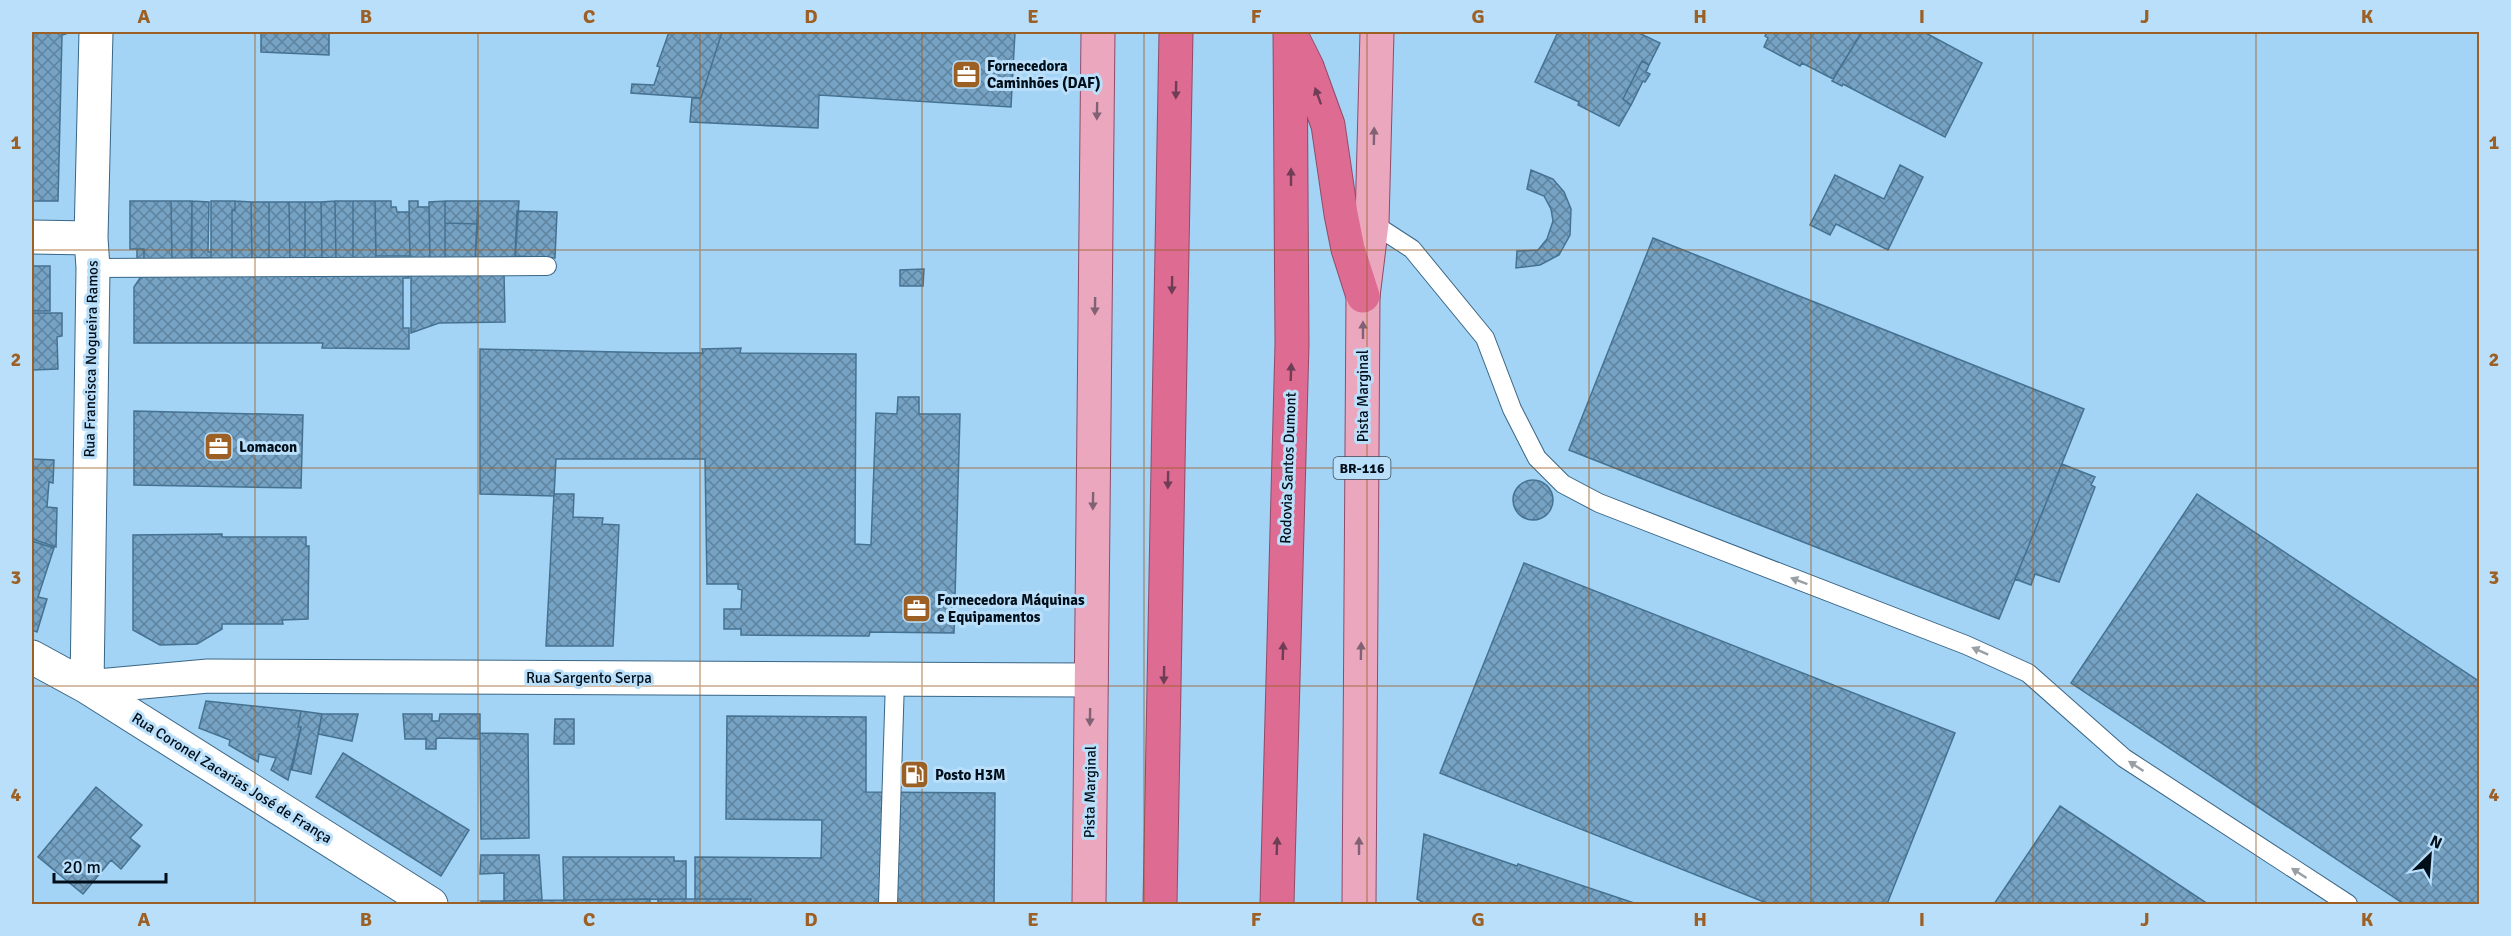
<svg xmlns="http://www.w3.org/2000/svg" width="2511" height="936" font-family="Signika,sans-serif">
<defs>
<pattern id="building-cross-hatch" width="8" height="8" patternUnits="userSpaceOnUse" patternTransform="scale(1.5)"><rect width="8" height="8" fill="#76a3c4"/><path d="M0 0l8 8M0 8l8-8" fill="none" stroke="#5e839e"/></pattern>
</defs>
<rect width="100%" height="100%" fill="#a3d3f5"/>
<!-- building -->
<path fill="url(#building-cross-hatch)" stroke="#467291" stroke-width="1.5" d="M32 32H66V34L62 35 58 201H32Z
M261 32H329V55L261 52Z
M669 32H722L701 98 631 93 632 84 654 85 660 67 657 66Z
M722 32H1015L1011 107 819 95 818 128 690 122 692 98H701Z
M1558 32H1637L1660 43 1649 65 1642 61 1623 99 1631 105 1619 126 1578 105 1579 102 1535 82Z
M1767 32H1862L1833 79 1802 63 1800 66 1764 47 1768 38 1765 36Z
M1862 32H1924L1982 63 1945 137 1843 84 1842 86 1832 81Z
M1642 61 1649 65 1646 72 1650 74 1645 82 1643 81 1631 105 1623 99Z
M1900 165 1923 177 1888 250 1836 224 1830 235 1810 225 1835 175 1884 199Z
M1531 170 1553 179 1564 192 1571 209 1570 235 1559 255 1540 265 1516 268 1517 251 1538 250 1547 239 1553 221 1551 209 1544 196 1527 189Z
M130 201H171L172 263 144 260V249H130Z
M171 201H192V261H172Z
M192 201 209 202 208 252H211V258H191Z
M211 201H235V210H232V262H211Z
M235 201 251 202 252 260 232 262V210H235Z
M335 201 336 260H322L321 202Z
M335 201H353V260H336Z
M353 201H375L376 260H353Z
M375 201H391V207H396L397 212H409L410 256H376Z
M409 201H418V207H429L430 259 410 258Z
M445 201H478V224L445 223Z
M445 201V259H430L429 202Z
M478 201H519L515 262 475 261Z
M251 202H269V261H252Z
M269 202H289L290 261H269Z
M289 202H305V260L290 261Z
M305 202H321L322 260H305Z
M517 211 557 212 555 258 515 256Z
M445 223 478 224 475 258 445 259Z
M1653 238 2084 409 1999 619 1569 450Z
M137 249H144V260H137Z
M32 266H50V311H32Z
M924 269 923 286H900V270Z
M409 272V278H403V328H409V349L322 348 323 343H134V287L142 275Z
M504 272 505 322 439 323 411 333V274Z
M32 313H62V336L57 337 58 369 32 370Z
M741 348 740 353 856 354 855 544 871 545 876 413 897 414 898 397H919V414H960L954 633 870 632 869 636 741 635V629H724V609H741L742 590 738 589V584H707L705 459H556L554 496 480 494V349L664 353H703L702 349Z
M134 411 303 415 301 488 134 485Z
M32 459 54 460 53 483 49 482 47 507 57 508 56 547 32 539Z
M2062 464 2095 477 2091 485 2095 487 2059 582 2035 574 2031 585 2015 579Z
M1513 500a20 20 0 1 1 40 0a20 20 0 1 1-40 0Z
M554 494H574L573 517 603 518 602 524 619 525 613 646H546Z
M2197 494 2480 682V904H2404L2071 683Z
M222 534V537H306V546H309L308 619 282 620 283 624H222V629L197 644 160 645 133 630V535Z
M32 541 54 548 38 597 47 599 37 632 32 630Z
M1524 563 1955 733 1887 904H1769L1440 773Z
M206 701 301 711 298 727H301L288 780 271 770 276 758 259 754 258 762 229 745 230 740 199 728Z
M301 711 322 714 311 774 292 770 301 727H298Z
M322 714H358L352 741 318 734Z
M403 714H432V721H439L440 714H480V739L439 738 436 739V749H426V739H405Z
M727 716 866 717V792L995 793 994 904H750L751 899H695V857L821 858 822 820 726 819Z
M555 719H574V744H554Z
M480 733 528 734 529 838 481 839Z
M343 753 469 830 441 876 316 797Z
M96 787 142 825 130 838 140 846 121 869 111 860 83 894 38 857Z
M2060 806 2208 904H1994Z
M1424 834 1517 866 1518 864 1637 904H1426L1417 899Z
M481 855H539L542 900 504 901V873L480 874Z
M563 857H674V861H686V899L564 900Z
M650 899V904H485L481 901Z
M658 899H751L750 904H658Z"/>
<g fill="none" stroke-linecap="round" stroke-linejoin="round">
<defs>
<path id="lane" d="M1372 223 1412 249 1485 338 1512 409 1537 458 1563 484 1599 503 1966 645 2028 673 2124 758 2348 904
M93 268 547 266
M888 904 895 680"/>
<path id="street" d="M96 32 91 238 93 268 87 687 208 676 1091 680
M32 237 91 238
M32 657 87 687 431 904"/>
<path id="primary" d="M1089 904 1098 32
M1359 904 1363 296 1372 223 1377 32"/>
<path id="highway" d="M1294 41 1307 67 1328 125 1341 214 1348 249 1363 296
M1160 904 1176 32
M1277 904 1292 344 1290 32"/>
</defs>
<!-- lane casing -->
<use href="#lane" stroke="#3a6685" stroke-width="20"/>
<!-- street casing -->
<use href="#street" stroke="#3a6685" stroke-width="35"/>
<!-- primary casing -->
<use href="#primary" stroke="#904b68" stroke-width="35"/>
<!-- highway casing -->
<use href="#highway" stroke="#904b68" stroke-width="35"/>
<!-- lane -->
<use href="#lane" stroke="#fff" stroke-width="18"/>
<!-- street -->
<use href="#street" stroke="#fff" stroke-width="33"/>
<!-- primary -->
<use href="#primary" stroke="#eba7be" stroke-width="33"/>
<!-- highway -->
<use href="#highway" stroke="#de6c92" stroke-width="33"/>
</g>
<!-- one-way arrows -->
<defs><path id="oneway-solid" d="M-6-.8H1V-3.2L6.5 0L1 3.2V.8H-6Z" transform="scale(1.5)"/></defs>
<g fill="#6f3d56">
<use href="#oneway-solid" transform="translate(1176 90) rotate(91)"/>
<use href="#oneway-solid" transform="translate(1318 96) rotate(-110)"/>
<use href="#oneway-solid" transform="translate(1291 177) rotate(-90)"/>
<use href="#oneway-solid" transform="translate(1172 285) rotate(91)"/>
<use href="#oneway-solid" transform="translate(1291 372) rotate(-88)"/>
<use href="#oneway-solid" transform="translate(1168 480) rotate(91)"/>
<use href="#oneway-solid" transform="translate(1283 651) rotate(-88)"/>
<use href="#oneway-solid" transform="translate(1164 675) rotate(91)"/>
<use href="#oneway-solid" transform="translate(1277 846) rotate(-88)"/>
</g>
<g fill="#816274">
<use href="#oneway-solid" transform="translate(1097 111) rotate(91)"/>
<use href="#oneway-solid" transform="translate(1374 136) rotate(-89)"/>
<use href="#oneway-solid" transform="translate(1095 306) rotate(91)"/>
<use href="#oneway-solid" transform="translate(1363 330) rotate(-90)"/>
<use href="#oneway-solid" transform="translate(1093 501) rotate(91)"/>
<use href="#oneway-solid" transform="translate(1361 651) rotate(-89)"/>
<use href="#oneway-solid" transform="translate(1090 717) rotate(91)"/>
<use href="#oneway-solid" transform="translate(1359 846) rotate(-90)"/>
</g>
<g fill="#999fa3">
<use href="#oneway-solid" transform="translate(1799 581) rotate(-159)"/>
<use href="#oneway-solid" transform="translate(1980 651) rotate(-156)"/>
<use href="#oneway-solid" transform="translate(2136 766) rotate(-147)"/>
<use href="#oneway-solid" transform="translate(2299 873) rotate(-147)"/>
</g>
<!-- grid -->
<path fill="none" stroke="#9c5f24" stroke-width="1.5" stroke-opacity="0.55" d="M255 32V904M478 32V904M700 32V904M922 32V904M1144 32V904M1367 32V904M1589 32V904M1811 32V904M2033 32V904M2256 32V904M32 250H2480M32 468H2480M32 686H2480"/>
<!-- icons -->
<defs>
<symbol id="office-square" viewBox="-11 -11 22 22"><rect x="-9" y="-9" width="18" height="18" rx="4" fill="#9c5f24" stroke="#b9dffa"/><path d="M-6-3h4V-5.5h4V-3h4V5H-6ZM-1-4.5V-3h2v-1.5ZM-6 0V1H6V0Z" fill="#fff"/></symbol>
<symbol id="fuel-square" viewBox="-11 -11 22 22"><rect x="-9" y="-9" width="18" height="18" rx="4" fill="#9c5f24" stroke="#b9dffa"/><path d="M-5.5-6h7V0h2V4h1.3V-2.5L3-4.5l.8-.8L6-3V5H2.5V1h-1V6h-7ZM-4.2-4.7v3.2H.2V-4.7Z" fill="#fff"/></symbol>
</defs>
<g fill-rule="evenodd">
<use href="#office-square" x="950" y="58" width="33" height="33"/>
<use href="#office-square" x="202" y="430" width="33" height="33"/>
<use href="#office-square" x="900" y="592" width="33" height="33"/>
<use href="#fuel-square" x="898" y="758" width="33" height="33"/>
</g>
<g text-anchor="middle" stroke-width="6" stroke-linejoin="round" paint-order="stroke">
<!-- shield labels -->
<rect fill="#b9dffa" stroke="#384d5c" stroke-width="1.5" x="1333.5" y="457" width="57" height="22" rx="4.5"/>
<g font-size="14" font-weight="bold" fill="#000e19">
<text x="1362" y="473">BR-116</text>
</g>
<!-- poi labels -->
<g font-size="15" font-weight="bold" fill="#000e19" stroke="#b9dffa" text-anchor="start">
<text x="987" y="71">Fornecedora<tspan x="987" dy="17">Caminhões (DAF)</tspan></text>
<text x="239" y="452">Lomacon</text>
<text x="937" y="605">Fornecedora Máquinas<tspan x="937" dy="17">e Equipamentos</tspan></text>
<text x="935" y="780">Posto H3M</text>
</g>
<!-- street labels -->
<g font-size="15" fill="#000e19" stroke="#b9dffa">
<text transform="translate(91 359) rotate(-89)" y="5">Rua Francisca Nogueira Ramos</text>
<text transform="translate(1363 396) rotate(-90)" y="5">Pista Marginal</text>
<text transform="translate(1288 468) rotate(-88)" y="5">Rodovia Santos Dumont</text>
<text x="589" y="683">Rua Sargento Serpa</text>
<text transform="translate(232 778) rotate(32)" y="5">Rua Coronel Zacarias José de França</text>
<text transform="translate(1090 792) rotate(-89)" y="5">Pista Marginal</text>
</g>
</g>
<!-- border -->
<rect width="2511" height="936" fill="none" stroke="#b9dffa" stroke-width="66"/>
<!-- north arrow -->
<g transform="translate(2430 855) rotate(25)" stroke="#b9dffa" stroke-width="4.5" paint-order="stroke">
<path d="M0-4.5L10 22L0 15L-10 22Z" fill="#000e19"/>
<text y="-9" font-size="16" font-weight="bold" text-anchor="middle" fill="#000e19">N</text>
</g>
<!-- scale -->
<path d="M54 873v9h112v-9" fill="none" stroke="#000e19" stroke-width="3"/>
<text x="63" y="873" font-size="18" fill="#000e19" stroke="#b9dffa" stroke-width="4.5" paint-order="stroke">20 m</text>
<rect x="33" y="33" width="2445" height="870" fill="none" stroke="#9c5f24" stroke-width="2"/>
<g font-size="20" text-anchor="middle" font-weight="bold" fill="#9c5f24">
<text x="144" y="23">A</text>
<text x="366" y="23">B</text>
<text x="589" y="23">C</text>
<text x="811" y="23">D</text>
<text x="1033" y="23">E</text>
<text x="1256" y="23">F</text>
<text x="1478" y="23">G</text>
<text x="1700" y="23">H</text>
<text x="1922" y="23">I</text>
<text x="2145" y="23">J</text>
<text x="2367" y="23">K</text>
<text x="16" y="149">1</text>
<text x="2494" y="149">1</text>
<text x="16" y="366">2</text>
<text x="2494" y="366">2</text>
<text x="16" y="584">3</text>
<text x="2494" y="584">3</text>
<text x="16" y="801">4</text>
<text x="2494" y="801">4</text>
<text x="144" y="926">A</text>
<text x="366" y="926">B</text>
<text x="589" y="926">C</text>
<text x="811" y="926">D</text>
<text x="1033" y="926">E</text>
<text x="1256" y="926">F</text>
<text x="1478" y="926">G</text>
<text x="1700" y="926">H</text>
<text x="1922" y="926">I</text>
<text x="2145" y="926">J</text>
<text x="2367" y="926">K</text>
</g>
</svg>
